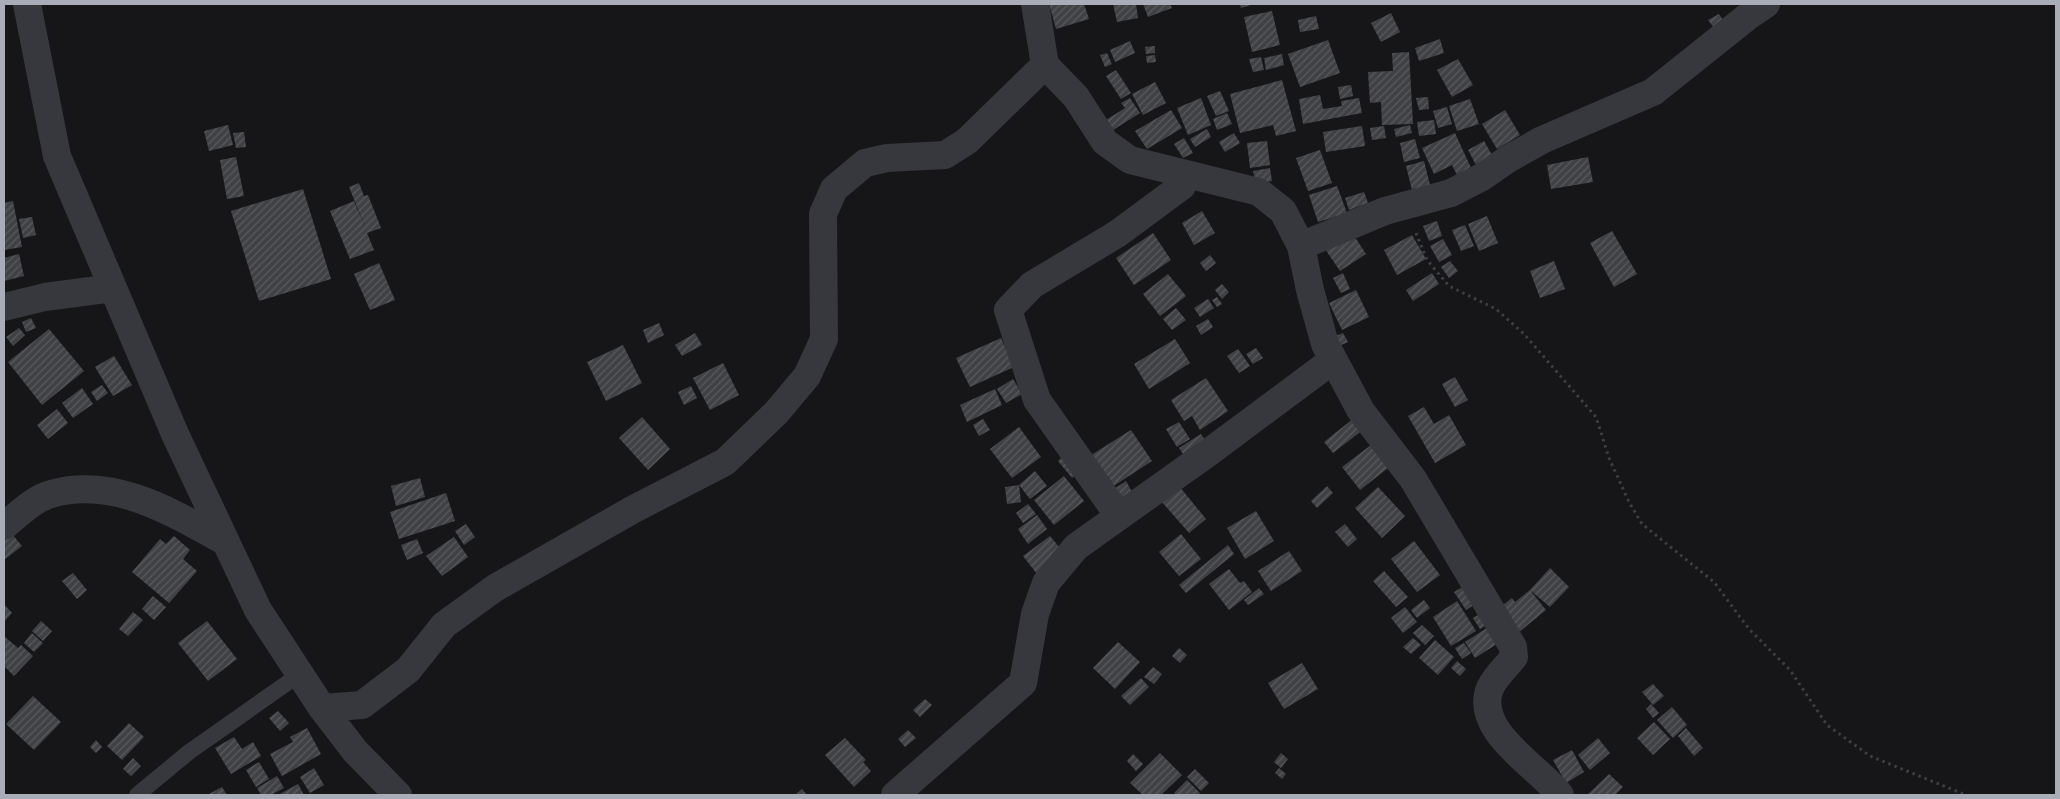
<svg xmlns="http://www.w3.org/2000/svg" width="2060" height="799" font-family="'Fira Sans Condensed',sans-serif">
<defs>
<pattern id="building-hatch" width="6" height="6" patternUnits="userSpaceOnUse" patternTransform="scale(1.25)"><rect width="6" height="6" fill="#404145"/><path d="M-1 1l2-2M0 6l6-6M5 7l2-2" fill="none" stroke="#595a5e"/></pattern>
</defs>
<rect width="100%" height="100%" fill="#161618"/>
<!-- building -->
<path fill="url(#building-hatch)" d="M1049 4H1084L1089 19 1056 29Z
M1113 4H1136L1138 18 1117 22Z
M1143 4H1170L1172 8 1148 17Z
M1240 4H1254L1241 8Z
M1272 11 1280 45 1252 52 1244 17Z
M1391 13 1400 32 1381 42 1371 23Z
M1719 14 1724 22 1714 28 1708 20Z
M1316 16 1319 29 1300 32 1298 20Z
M1440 39 1444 53 1419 61 1415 48Z
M1328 40 1340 73 1300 87 1288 54Z
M1130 41 1135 53 1115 62 1110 50Z
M1155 46V53L1146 54 1145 47Z
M1409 52 1413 124 1382 125 1381 102 1370 103 1368 72 1393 71 1392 53Z
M1107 53 1112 64 1105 67 1100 55Z
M1282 54 1284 65 1266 70 1264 58Z
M1155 55 1156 62 1147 63 1146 56Z
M1261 57 1264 70 1253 72 1249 59Z
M1458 59 1473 85 1452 97 1437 70Z
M1116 70 1131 93 1121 99 1106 76Z
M1282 80 1296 131 1276 136 1273 125 1240 133 1230 94Z
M1155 82 1166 103 1143 115 1132 94Z
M1351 85 1353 96 1340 99 1338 87Z
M1220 91 1229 111 1216 116 1207 96Z
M1320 95 1323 109 1342 106 1341 101 1359 98 1362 113 1303 124 1299 99Z
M1428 97 1429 109 1419 110 1416 98Z
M1130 98 1140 113 1113 130 1106 120 1125 108 1121 103Z
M1201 98 1211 125 1188 135 1177 108Z
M1470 99 1479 124 1457 131 1449 106Z
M1447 107 1452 124 1438 128 1433 111Z
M1171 110 1182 128 1147 149 1135 131Z
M1505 110 1520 135 1497 149 1482 124Z
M1227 113 1232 124 1217 130 1213 119Z
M1434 120 1436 134 1419 136 1417 122Z
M228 125 233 145 209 151 204 131Z
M1410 125 1412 133 1396 137 1394 129Z
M1362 126 1365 146 1326 152 1323 132Z
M1384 126 1386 138 1372 140 1370 128Z
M1207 129 1211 137 1195 147 1190 139Z
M244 132 246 147 236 148 233 133Z
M1234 133 1240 143 1225 152 1219 142Z
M1455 133 1471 168 1457 175 1452 165 1434 174 1422 148Z
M1184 138 1193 153 1183 158 1174 144Z
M1415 139 1420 158 1404 162 1400 143Z
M1267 141 1270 165 1250 168 1247 143Z
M1484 141 1492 155 1476 165 1468 150Z
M1320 150 1332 183 1308 191 1296 158Z
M236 157 244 196 227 199 220 160Z
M1588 157 1593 182 1551 189 1547 165Z
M1424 161 1430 185 1412 190 1406 166Z
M1270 168 1272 181 1256 184 1253 171Z
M359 183 364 196 368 195 381 228 367 233 374 250 350 259 330 211 354 201 366 229 349 187Z
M1337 186 1347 213 1318 222 1309 195Z
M303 189 331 279 259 301 231 211Z
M1364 192 1368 203 1349 210 1345 198Z
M13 201 22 247 4 250V203Z
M1202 211 1215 233 1194 245 1182 223Z
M1487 216 1498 243 1479 251 1468 224Z
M32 217 36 235 23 238 19 219Z
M1437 221 1442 236 1429 241 1423 226Z
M1465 225 1474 246 1461 251 1452 230Z
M1349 228 1366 254 1340 271 1323 246Z
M1612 231 1637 274 1614 287 1590 243Z
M1153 233 1171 260 1134 285 1116 258Z
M1412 235 1426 259 1397 275 1384 250Z
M1443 239 1452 255 1439 262 1430 246Z
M19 254 24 276 4 281V258Z
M1210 255 1216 263 1206 271 1200 263Z
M1450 261 1458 271 1449 278 1441 267Z
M1554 261 1565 289 1540 298 1530 271Z
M379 263 395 300 370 310 354 274Z
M1343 273 1350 289 1341 293 1333 278Z
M1432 273 1439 284 1413 301 1406 290Z
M1168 274 1186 296 1160 316 1143 294Z
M1222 284 1229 292 1222 299 1215 290Z
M1356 290 1369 317 1342 330 1329 303Z
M1217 297 1222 304 1217 307 1212 300Z
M1208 299 1214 308 1200 317 1194 308Z
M1176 308 1186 320 1172 330 1163 319Z
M31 318 36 328 26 332 22 322Z
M1208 319 1213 327 1201 335 1196 326Z
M659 323 664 335 648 343 643 330Z
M19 328 25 335 13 346 6 337Z
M49 329 84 371 42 405 8 362Z
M695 333 702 345 682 356 675 345Z
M1343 333 1348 342 1339 346 1335 336Z
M1001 338 1014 367 970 387 956 358Z
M1175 339 1190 363 1149 389 1134 364Z
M623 345 642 383 606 401 587 362Z
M1256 348 1263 358 1253 364 1246 354Z
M1238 349 1250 366 1239 373 1227 356Z
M114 356 132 385 113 396 95 367Z
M723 363 739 395 710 410 693 378Z
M1455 377 1468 400 1455 407 1442 384Z
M1206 378 1228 411 1200 430 1192 416 1184 421 1171 400Z
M1013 379 1022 394 1006 403 997 389Z
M102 385 108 393 97 401 91 392Z
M691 386 697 398 684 405 678 392Z
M82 388 93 404 73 418 62 403Z
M995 389 1002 405 967 422 960 405Z
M1424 407 1434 424 1449 415 1466 445 1435 463 1408 416Z
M57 409 68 423 48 439 37 425Z
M642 417 670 449 648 470 619 438Z
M1354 418 1364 429 1333 453 1324 442Z
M983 419 990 430 979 436 973 425Z
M1179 422 1190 439 1177 447 1166 429Z
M1019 427 1041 457 1012 478 990 449Z
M1131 430 1152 461 1109 489 1088 457Z
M1201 434 1209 446 1187 460 1179 448Z
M1375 442 1392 465 1360 490 1342 467Z
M1068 451 1083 470 1072 478 1058 461Z
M1035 471 1047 486 1030 499 1019 485Z
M1064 476 1084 501 1054 525 1034 500Z
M420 478 425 497 396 506 391 486Z
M1126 481 1132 492 1118 501 1111 491Z
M1019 485 1021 502 1007 504 1005 487Z
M1179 486 1206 519 1189 533 1161 501Z
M1327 486 1333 493 1317 508 1311 501Z
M1378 487 1405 516 1382 538 1355 508Z
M446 493 455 521 399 539 390 512Z
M1028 504 1036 514 1023 523 1016 513Z
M1256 511 1274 541 1245 559 1227 528Z
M1037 515 1047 529 1028 544 1018 529Z
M466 524 475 537 464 545 455 531Z
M1345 524 1357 539 1348 547 1335 532Z
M12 534 22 546 4 560V541Z
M1181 534 1201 559 1179 576 1159 552Z
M174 536 190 550 183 559 197 571 169 603 132 572 160 539 166 544Z
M1050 536 1064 553 1037 574 1023 556Z
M454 537 468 557 442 576 426 556Z
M417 539 423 553 407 560 401 545Z
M1414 541 1440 575 1417 592 1391 559Z
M1228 545 1234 554 1186 593 1179 585Z
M1289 551 1302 571 1271 591 1258 571Z
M1550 568 1569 587 1550 607 1530 590Z
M1229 569 1240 583 1244 581 1252 592 1229 610 1209 584Z
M1384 571 1408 597 1396 607 1373 581Z
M73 573 87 590 77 599 62 581Z
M1466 585 1477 603 1466 610 1454 592Z
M1259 588 1264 594 1248 605 1244 600Z
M1530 590 1546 610 1518 633 1498 609 1512 598 1515 602Z
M153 596 166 607 154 620 142 609Z
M1424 600 1430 608 1417 618 1411 610Z
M1457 601 1476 631 1451 646 1433 617Z
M4 604 12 613 4 622Z
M1405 607 1417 622 1403 633 1391 618Z
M133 612 143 620 128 636 119 629Z
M1483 612 1490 623 1480 629 1473 618Z
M41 621 52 631 43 641 32 631Z
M207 621 237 659 208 681 178 643Z
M1422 625 1434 636 1425 645 1413 633Z
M1490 626 1500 642 1475 658 1465 642Z
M32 633 43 643 34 652 24 643Z
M5 637 18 648 21 645 33 656 14 676 4 666Z
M1413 638 1421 645 1411 654 1403 647Z
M1435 640 1454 657 1438 675 1419 658Z
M1118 642 1140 662 1115 689 1093 668Z
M1464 643 1471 653 1462 659 1455 648Z
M1179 648 1187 655 1180 663 1172 656Z
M1457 661 1466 669 1460 676 1451 668Z
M1302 663 1318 689 1284 709 1268 683Z
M1153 667 1162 674 1154 684 1144 677Z
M1141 678 1149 687 1130 705 1121 696Z
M1653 684 1664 696 1653 705 1642 692Z
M33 696 61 722 34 750 6 724Z
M925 699 932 705 920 717 913 710Z
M1651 704 1659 713 1653 718 1646 709Z
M1672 707 1687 725 1673 738 1657 720Z
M278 711 289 723 280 731 269 718Z
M1654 722 1670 739 1653 755 1637 738Z
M129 723 144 737 122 760 107 746Z
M307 728 321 754 282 776 270 754 293 742 290 737Z
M1686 728 1703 748 1694 756 1678 736Z
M908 730 916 738 905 747 898 739Z
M234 737 242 749 253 742 261 756 231 774 215 748Z
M845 738 866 760 863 762 871 771 854 787 825 755Z
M1598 738 1610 753 1590 770 1578 755Z
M96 740 102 747 96 753 90 747Z
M1572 750 1584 772 1566 783 1553 760Z
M1160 753 1182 775 1161 795H1143L1130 783Z
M1281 753 1288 759 1281 768 1274 762Z
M1133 754 1143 764 1136 771 1127 761Z
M133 758 141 766 131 776 123 769Z
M259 762 269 779 256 787 246 770Z
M314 768 324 785 310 793 300 777Z
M1279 768 1286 774 1282 779 1275 773Z
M1195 769 1209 783 1201 791 1187 777Z
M1609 774 1623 787 1615 795H1587Z
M277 776 284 788 271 795H261L257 788Z
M1187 780 1200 793 1198 795H1176L1174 793Z
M298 784 304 795H278Z
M222 787 227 795H207Z
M802 789 807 795H795Z"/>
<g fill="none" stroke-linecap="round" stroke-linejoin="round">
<!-- path -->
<path stroke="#3d3f44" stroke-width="3" stroke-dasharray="2.5 4" stroke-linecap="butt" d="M1416 233 1427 260 1449 286 1496 309 1524 334 1596 417 1609 458 1629 502 1642 524 1714 582 1749 629 1790 670 1827 725 1870 756 1966 795"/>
<!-- service -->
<path stroke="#37383d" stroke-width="16" d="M137 795 189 752 300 674"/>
<!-- minor -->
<path stroke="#37383d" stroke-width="28" d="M27 4 57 156 175 434 258 610 322 708 355 751 398 795
M1035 4 1045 65 1076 97 1105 142 1130 160 1259 192 1283 211 1301 246 1310 290 1325 344 1361 411 1413 479 1513 647 1514 657C1507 666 1495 677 1490 688 1473 731 1538 766 1560 795
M1301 246 1385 211 1451 193 1482 177 1508 159 1542 140 1653 92 1747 17 1766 4
M4 307 45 297 113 288
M1119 516 1037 400 1008 310 1032 285 1117 234 1182 186 1184 174
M4 526C18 515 33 499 51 494 115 476 173 513 226 542
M322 708 362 705 408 670 444 625 495 588 632 510 725 462 776 413 807 376 824 339 823 214 834 189 865 163 887 158 945 155 967 141 1045 65
M895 795 1023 683 1035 614 1046 583 1076 547 1208 453 1333 360"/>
</g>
<!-- border -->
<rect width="2060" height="799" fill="none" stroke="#a8adb8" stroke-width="10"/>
</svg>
